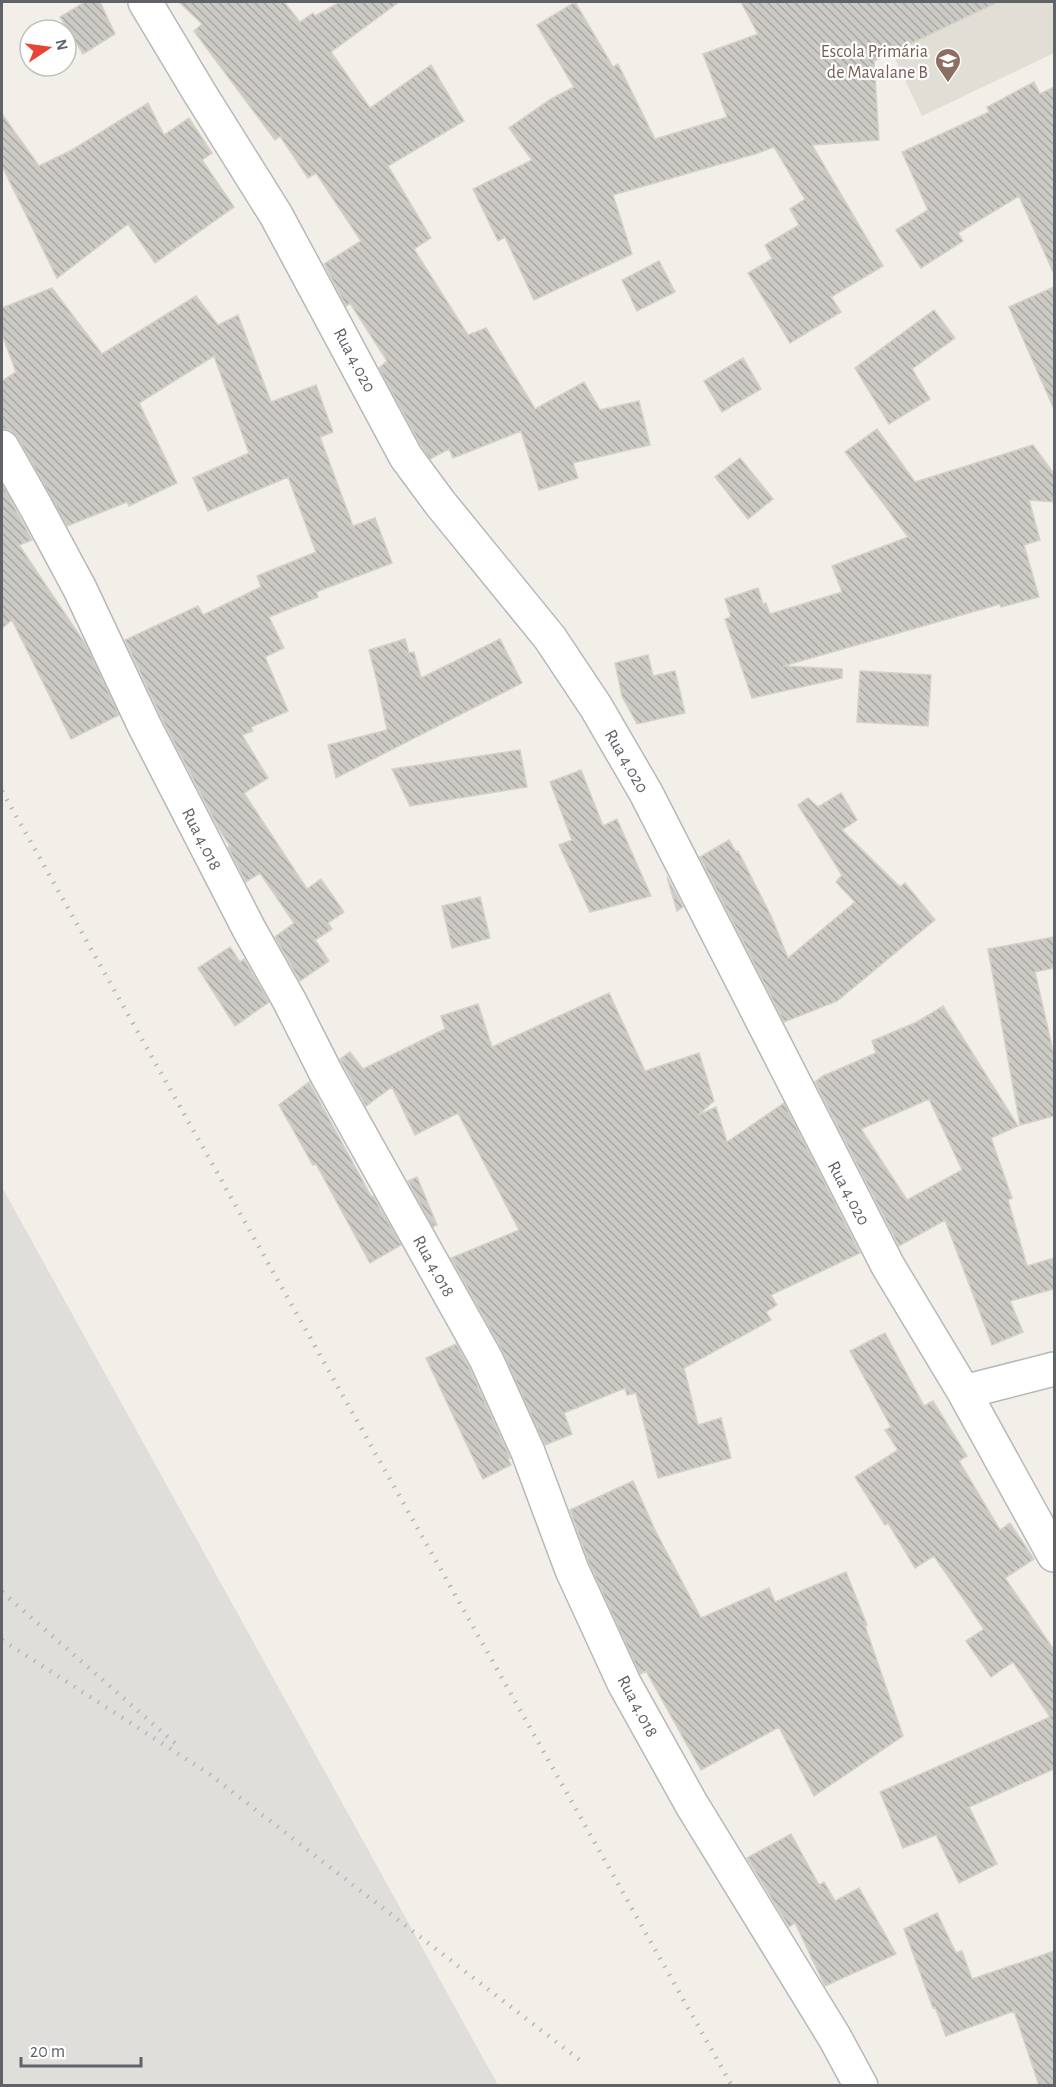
<svg xmlns="http://www.w3.org/2000/svg" width="1056" height="2087" font-family="'Alegreya Sans',sans-serif">
<defs>
<pattern id="building-back-hatch" width="6" height="6" patternUnits="userSpaceOnUse" patternTransform="scale(1.5)"><rect width="6" height="6" fill="#cccac5"/><path d="M-1 5l2 2M0 0l6 6M5-1l2 2" fill="none" stroke="#a9a8a4"/></pattern>
</defs>
<rect width="100%" height="100%" fill="#f1efe8"/>
<!-- industrial -->
<path fill="#e0deda" d="M2 1187 498 2085H2Z"/>
<!-- education -->
<path fill="#e1ded6" d="M868 2H1054V53L922 116Z"/>
<!-- building -->
<path fill="url(#building-back-hatch)" stroke="#d6d1c6" stroke-width="1.5" fill-rule="evenodd" d="M85 2H100L115 34 83 54 60 17Z
M179 2H284L300 22 313 13 315 16 340 2H399L331 52 370 108 431 65 464 121 388 166 431 238 414 249 468 335 486 328 535 409 584 382 600 410 639 401 650 445 573 463 578 478 539 490 521 431 453 458 449 449 430 459 422 447 379 368 387 361 350 303 346 306 324 264 361 241 316 173 308 178 280 136 275 140 194 31 202 24Z
M575 2 613 67 618 64 655 139 727 117 703 54 758 34 741 2H998L874 61 879 140 812 145 883 266 831 297 841 312 790 343 748 273 772 259 765 245 799 225 790 209 805 199 774 147 755 154 613 195 632 254 534 300 505 237 498 241 473 189 532 160 509 128 551 99 574 87 537 25Z
M1034 82 1040 94 1054 87V274L1019 196 958 233 963 241 921 268 896 230 928 210 902 152 989 112 987 107Z
M148 103 164 135 189 118 212 153 202 160 234 207 155 263 128 224 57 278 2 166V114L39 166 72 150Z
M659 261 675 292 637 311 622 280Z
M1054 287V409L1009 307Z
M52 288 102 354 196 296 218 325 238 315 271 402 316 385 333 432 320 437 353 526 375 518 392 563 316 592 318 597 269 617 284 648 265 657 288 711 251 727 253 731 242 735 268 778 244 793 307 889 321 879 344 912 328 923 332 929 315 940 329 961 300 981 275 937 294 923 260 873 246 882 228 847 230 846 219 829 161 717 125 640 198 606 203 615 261 587 257 576 316 552 288 477 208 511 193 478 249 453 214 356 139 403 177 483 129 506 127 502 67 526 18 438 11 431 2 428V381L16 372 2 334V308Z
M934 310 955 338 912 369 930 399 889 424 855 368Z
M743 358 761 389 722 412 704 381Z
M877 429 915 482 1033 445 1054 474V502L1029 500 1040 540 1024 545 1039 597 1001 607 1000 604 783 666 842 669V678L752 698 725 619 731 617 725 599 758 588 763 604 766 603 770 614 842 592 832 566 908 537 845 452Z
M740 458 773 499 748 519 715 477Z
M2 484 32 540 19 545 86 645 119 715 71 739 12 620 2 628Z
M405 639 409 653 414 652 421 678 500 639 522 683 336 778 328 745 387 730 377 681 369 650Z
M648 655 653 676 675 671 685 713 637 724 622 696 615 663Z
M860 671 931 675 928 726 857 722Z
M520 750 527 787 410 806 392 769Z
M581 770 603 826 617 819 651 896 590 912 559 845 572 840 550 782Z
M841 793 857 820 842 830 900 887 905 883 935 920 837 1001 784 1022 700 857 729 840 736 852 738 851 772 918 788 958 855 902 836 882 842 875 798 805 808 798 818 807Z
M667 877 683 907 677 911Z
M480 897 490 938 452 948 442 906Z
M1054 937V968L1035 972 1054 1055V1116L1020 1125 988 949Z
M230 947 240 962 244 959 269 1002 235 1026 198 968Z
M609 993 645 1071 699 1053 714 1101 698 1115 716 1107 727 1142 784 1103 860 1253 771 1295 777 1305 766 1312 771 1320 684 1368 698 1425 721 1418 731 1458 658 1478 636 1393 627 1395 625 1388 564 1413 572 1434 545 1445 502 1350 451 1258 519 1230 458 1113 415 1135 392 1087 366 1106 340 1059 350 1052 363 1069 445 1029 441 1016 478 1004 492 1047Z
M943 1006 1018 1126 991 1138 1012 1198 1008 1200 1027 1266 1054 1258V1289L1010 1301 1023 1332 992 1345 945 1220 899 1246 815 1082 823 1076 876 1053 872 1041 917 1022ZM929 1099 962 1170 907 1200 861 1129Z
M309 1082 371 1196H373L401 1245 370 1263 316 1164 313 1165 279 1105Z
M417 1177 437 1225 433 1227 408 1181Z
M885 1333 924 1406 933 1401 967 1456 959 1461 1000 1530 1010 1523 1034 1559 1005 1578 1054 1650V1769L969 1807 997 1864 959 1883 936 1835 903 1848 880 1792 1050 1717 1013 1662 991 1677 966 1641 984 1629 934 1556 915 1568 888 1523 885 1525 855 1477 898 1450 885 1430 891 1427 850 1351Z
M456 1344 469 1367 510 1458 508 1459 511 1465 483 1479 426 1358Z
M633 1481 655 1530 701 1618 769 1588 775 1602 846 1572 867 1625 865 1626 903 1736 814 1796 779 1727 701 1770 646 1671 640 1674 589 1563 570 1510Z
M791 1834 819 1885 824 1882 835 1901 859 1888 896 1954 825 1986 795 1923 789 1927 747 1858Z
M937 1913 956 1953 962 1951 972 1979 1054 1951V2085H1039L1014 2011 946 2036 935 2007 933 2008 904 1929Z"/>
<g fill="none" stroke-linecap="round" stroke-linejoin="round">
<defs>
<path id="minor" d="M145 2 199 92 276 215 406 457 440 503 550 638 596 707 646 793 888 1266 964 1392 1054 1555
M2 447 36 507 80 589 144 725 249 929 289 1000 327 1075 486 1359 528 1452 572 1570 624 1683 692 1805 835 2038 861 2086
M964 1392 1054 1369"/>
</defs>
<!-- minor casing -->
<use href="#minor" stroke="#b5b8bc" stroke-width="36"/>
<!-- minor -->
<use href="#minor" stroke="#fff" stroke-width="33"/>
<!-- rail -->
<path stroke="#b6b7b8" stroke-width="4.5" stroke-dasharray="1.5 8" stroke-linecap="butt" d="M2 791 732 2086
M2 1592 176 1744
M2 1640 208 1773 581 2061"/>
</g>
<!-- icons -->
<defs>
<symbol id="school-pin" viewBox="-11 -11 22 30"><path d="M0 17L-7.5 6A9.5 9.5 0 1 1 7.5 6Z" fill="#8d6e63" stroke="#fff"/><path d="M0-5L7-2L0 1L-7-2ZM-4 1L0 2.5L4 1V4Q0 6-4 4Z" fill="#fff"/></symbol>
</defs>
<g fill-rule="evenodd">
<use href="#school-pin" x="933" y="46" width="30" height="40"/>
</g>
<g text-anchor="middle" stroke-width="4.5" stroke-linejoin="round" paint-order="stroke">
<!-- education labels -->
<g font-size="18" fill="#785e54" stroke="#fff" text-anchor="end">
<text x="928" y="57">Escola Primária<tspan x="928" dy="21">de Mavalane B</tspan></text>
</g>
<!-- street labels -->
<g font-size="18" fill="#5f6368" stroke="#fff">
<text transform="translate(355 360) rotate(62)" y="6">Rua 4.020</text>
<text transform="translate(627 761) rotate(60)" y="6">Rua 4.020</text>
<text transform="translate(202 839) rotate(63)" y="6">Rua 4.018</text>
<text transform="translate(849 1193) rotate(62)" y="6">Rua 4.020</text>
<text transform="translate(434 1266) rotate(61)" y="6">Rua 4.018</text>
<text transform="translate(638 1706) rotate(62)" y="6">Rua 4.018</text>
</g>
</g>
<!-- border -->
<rect width="1056" height="2087" fill="none" stroke="#5f6368" stroke-width="6"/>
<!-- north arrow -->
<g transform="translate(48 48) rotate(77)"><circle r="28" fill="#ffffff" stroke="#bfc1c3" stroke-width="1.5"/>
<path d="M0-4.5L10 22L0 15L-10 22Z" fill="#ea4335"/>
<text y="-9" font-size="16" font-weight="bold" text-anchor="middle" fill="#5f6368">N</text>
</g>
<!-- scale -->
<path d="M21 2057v9h120v-9" fill="none" stroke="#5f6368" stroke-width="3"/>
<text x="30" y="2057" font-size="18" fill="#5f6368" stroke="#ffffff" stroke-width="4.5" paint-order="stroke">20 m</text>
</svg>
